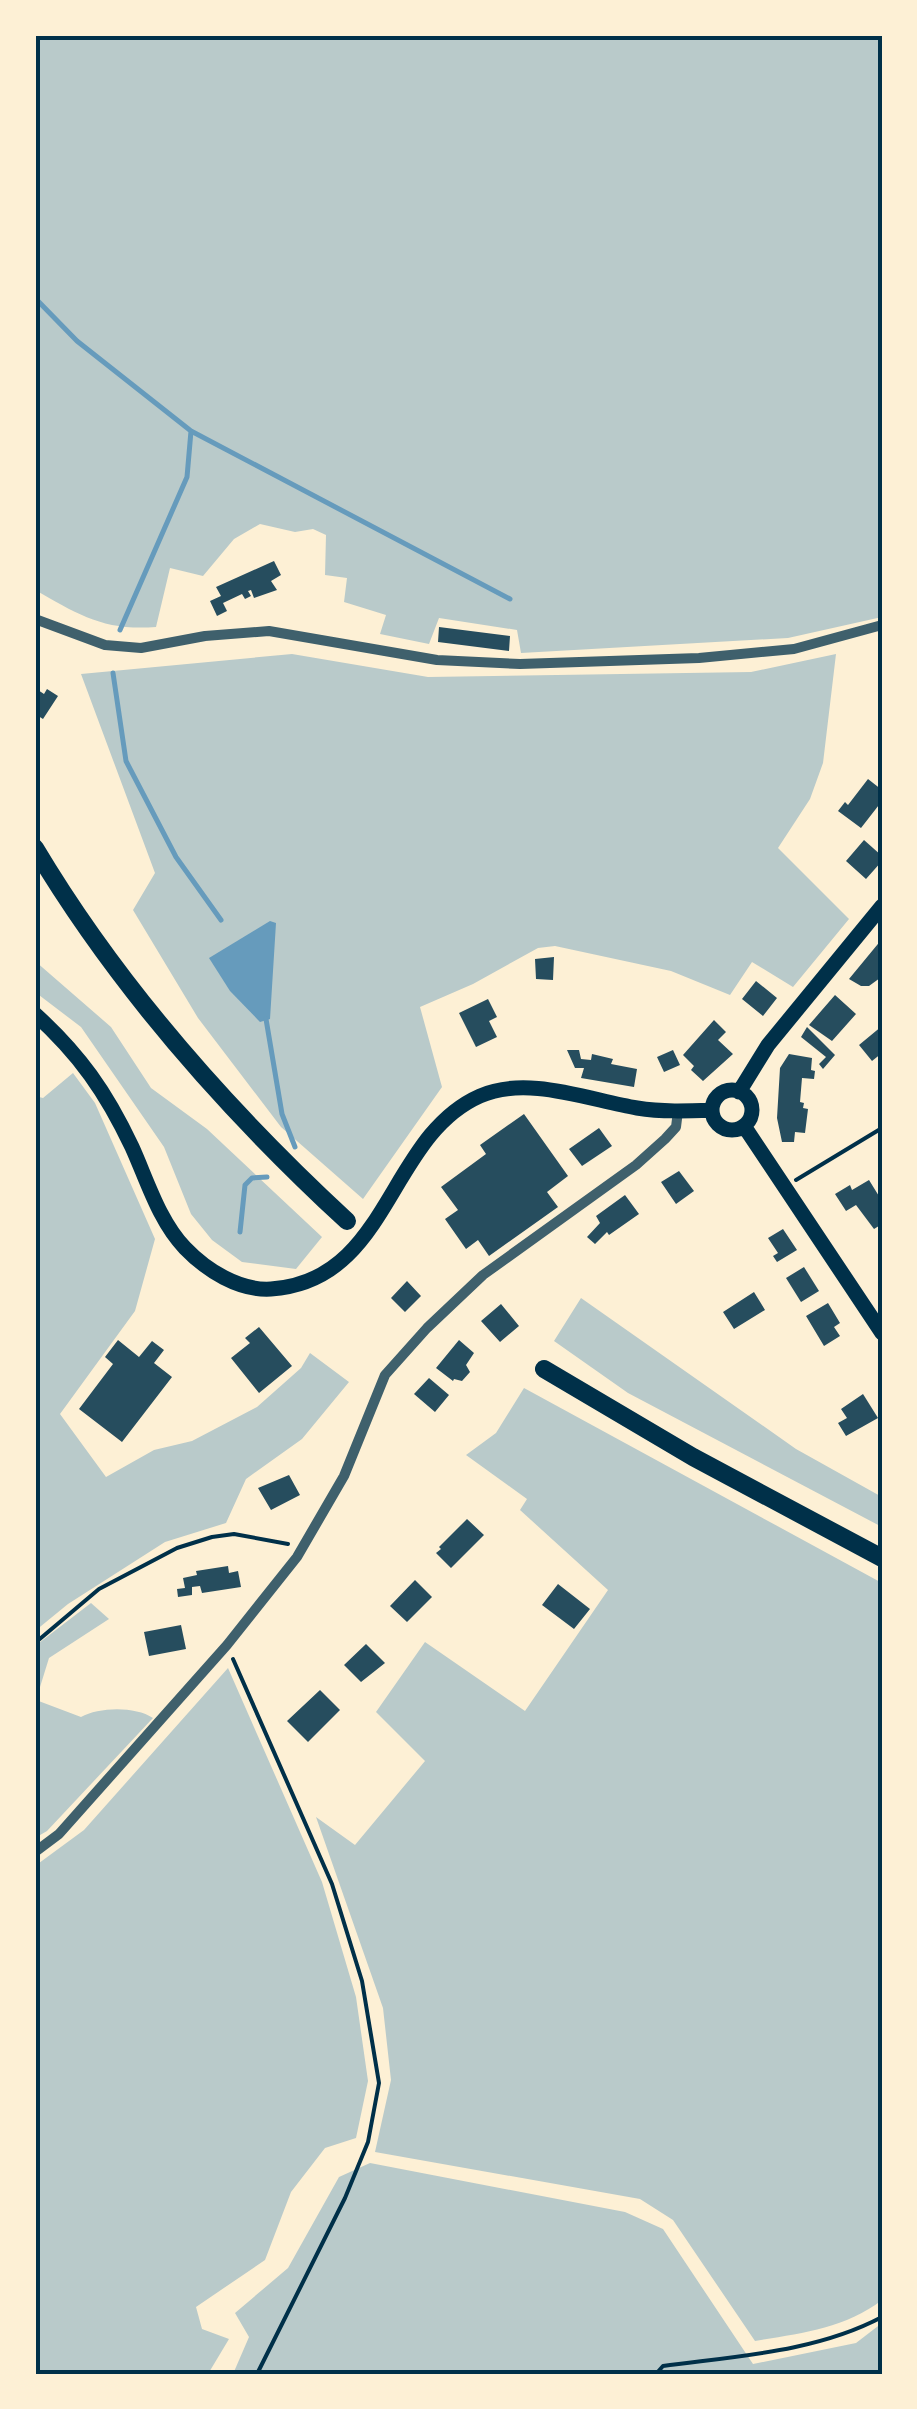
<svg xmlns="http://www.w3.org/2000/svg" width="917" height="2409" font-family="Manrope,sans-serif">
<rect width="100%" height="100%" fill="#fdf0d5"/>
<!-- green -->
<path fill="#b9caca" d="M35 35H882V617L788 638 521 653 517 630 439 618 429 644 380 634 386 615 344 602 347 578 325 575 326 535 313 529 295 532 260 524 234 539 203 576 170 568 156 627C104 631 79 615 35 590Z
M292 654 428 677 751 672 836 654 823 763 810 799 778 848 849 919 793 987 752 962 730 995 671 971 555 946 538 948 473 984 420 1007 442 1087 363 1199 281 1127 198 1018 133 910 155 873 81 674Z
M35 961 111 1027 151 1088 207 1129 322 1237 296 1269 242 1262 212 1240 191 1214 164 1147 81 1027 35 992Z
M73 1073 95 1103 155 1239 135 1311 60 1414 106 1477 154 1450 192 1441 257 1407 301 1368 310 1353 349 1382 302 1439 246 1479 226 1523 165 1542 68 1604 35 1631V1096L43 1098Z
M581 1298 796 1449 882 1497V1527L628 1393 554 1341Z
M524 1388 882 1583V2300C844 2329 801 2333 755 2341L673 2220 640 2199 375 2152 391 2080 383 2008 316 1817 355 1845 425 1761 376 1712 425 1642 525 1711 608 1590 520 1510 527 1499 466 1455 496 1433Z
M91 1603 109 1619 49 1658 36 1700 81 1717C99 1707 135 1706 153 1718L47 1831 35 1838V1646Z
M228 1668 322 1882 356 1997 368 2081 356 2138 325 2148 291 2192 265 2260 196 2307 202 2329 229 2339 208 2374H35V1866L84 1830Z
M370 2163 625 2212 663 2229 753 2364 856 2343 882 2323V2374H233L249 2337 235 2313 288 2268 339 2177Z"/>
<!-- water -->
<path fill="#669bbc" d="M270 921 276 923 270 1019 260 1022 230 991 209 958Z"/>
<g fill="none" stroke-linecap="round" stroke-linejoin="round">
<!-- stream -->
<path stroke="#669bbc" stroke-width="5" d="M35 298 77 341 191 431 510 599
M120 630 187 477 191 431
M113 673 126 761 176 857 221 920
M266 1019 282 1114 295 1147
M240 1232 245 1185 252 1178 267 1177"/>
</g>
<!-- building -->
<path fill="#264d5e" d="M274 561 281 575 271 581 277 590 254 598 251 590 248 591 251 596 245 599 242 594 223 603 227 611 217 616 210 601 221 596 216 587Z
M439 627 510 636 509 651 438 642Z
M35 688 44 694 47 689 58 696 43 719 35 714Z
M868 779 882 790V801L861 828 838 811 845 802 848 805Z
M864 840 882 856V861L866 879 846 861Z
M882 939 880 978 869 986H861L849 979Z
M554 957 553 980 536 979 535 959Z
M756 981 777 998 763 1016 742 999Z
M835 995 856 1014 832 1041 809 1025Z
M488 999 497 1017 489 1021 497 1037 476 1047 459 1013Z
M714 1020 726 1032 718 1040 733 1054 703 1081 691 1070 694 1066 683 1055Z
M882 1026V1053L872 1061 859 1045Z
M807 1027 835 1055 823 1069 819 1064 826 1057 801 1037Z
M567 1050H579L581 1059 591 1060 592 1054 613 1059 611 1064 637 1069 634 1087 581 1078 584 1068H575Z
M673 1050 680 1065 664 1072 657 1057Z
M789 1054 812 1058 811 1070 815 1071 814 1079 802 1078 800 1102 804 1103 803 1108 808 1109 805 1133 795 1132 794 1142H782L777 1118 780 1068Z
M524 1114 568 1176 547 1192 558 1207 489 1256 478 1240 466 1249 445 1219 458 1210 441 1187 486 1154 480 1145Z
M599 1128 612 1146 582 1166 569 1149Z
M679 1171 694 1191 676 1204 661 1182Z
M869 1180 882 1201 879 1204 882 1224 874 1229 856 1205 846 1211 835 1194 850 1185 852 1190Z
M625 1195 639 1214 609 1235 607 1232 595 1244 587 1237 600 1223 596 1216Z
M783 1229 797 1250 777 1262 773 1256 778 1253 768 1238Z
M804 1267 819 1291 801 1302 786 1278Z
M407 1281 421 1296 405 1312 391 1298Z
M754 1292 765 1310 734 1329 723 1312Z
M828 1303 840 1323 834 1327 840 1336 824 1346 806 1316Z
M501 1304 519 1326 500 1342 481 1321Z
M259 1327 292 1366 259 1393 231 1358 250 1343 245 1338Z
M118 1340 139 1357 152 1341 164 1350 154 1363 172 1377 122 1442 79 1409 113 1364 105 1357Z
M459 1340 474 1353 466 1365 470 1372 462 1381 454 1379 453 1381 436 1368Z
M429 1378 449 1395 435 1412 414 1394Z
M863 1394 878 1418 846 1436 838 1423 847 1418 841 1409Z
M289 1475 300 1495 271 1510 258 1488Z
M467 1519 484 1535 451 1568 436 1553 441 1549 439 1547Z
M228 1566 229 1573 238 1571 241 1587 202 1593 200 1586 192 1587V1595L178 1597 177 1589 185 1588 183 1578 197 1575 196 1571Z
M415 1580 432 1597 407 1622 390 1606Z
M558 1584 590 1609 574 1629 542 1605Z
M181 1625 186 1649 149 1656 144 1632Z
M366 1644 385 1663 361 1682 344 1665Z
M320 1690 340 1710 308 1742 287 1721Z"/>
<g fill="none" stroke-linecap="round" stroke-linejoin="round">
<!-- path -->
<path stroke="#003049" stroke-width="4" d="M796 1180 882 1128
M35 1643 99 1589 177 1548 212 1537 234 1534 288 1544
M233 1659 332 1884 362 1981 379 2083 368 2142 345 2198 257 2374
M656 2374 663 2366C737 2356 816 2352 882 2317"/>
<!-- minor -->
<path stroke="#3f606c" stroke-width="10" d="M35 619 105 645 141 648 205 636 269 631 437 660 520 664 699 658 794 649 882 625
M35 1852 59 1834 227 1645 297 1557 344 1476 385 1375 427 1328 483 1275 636 1165 665 1139 676 1127 678 1111"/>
<!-- secondary -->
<path stroke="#003049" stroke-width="15" d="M35 1014C80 1055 106 1092 132 1147 147 1180 159 1221 185 1248 206 1270 239 1291 271 1289 390 1281 387 1137 480 1096 527 1075 589 1100 637 1108 662 1112 687 1111 712 1110
M712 1110a20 20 0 1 1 40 0a20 20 0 1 1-40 0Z
M739 1092 768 1045 882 906
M744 1126 882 1333"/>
<!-- primary -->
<path stroke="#003049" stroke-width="18" d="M35 848C118 987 229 1112 347 1221
M544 1369 693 1457 882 1558"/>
</g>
<!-- border -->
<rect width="917" height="2409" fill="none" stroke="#fdf0d5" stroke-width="75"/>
<rect x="38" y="38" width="842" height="2334" fill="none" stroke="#003049" stroke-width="4"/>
</svg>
